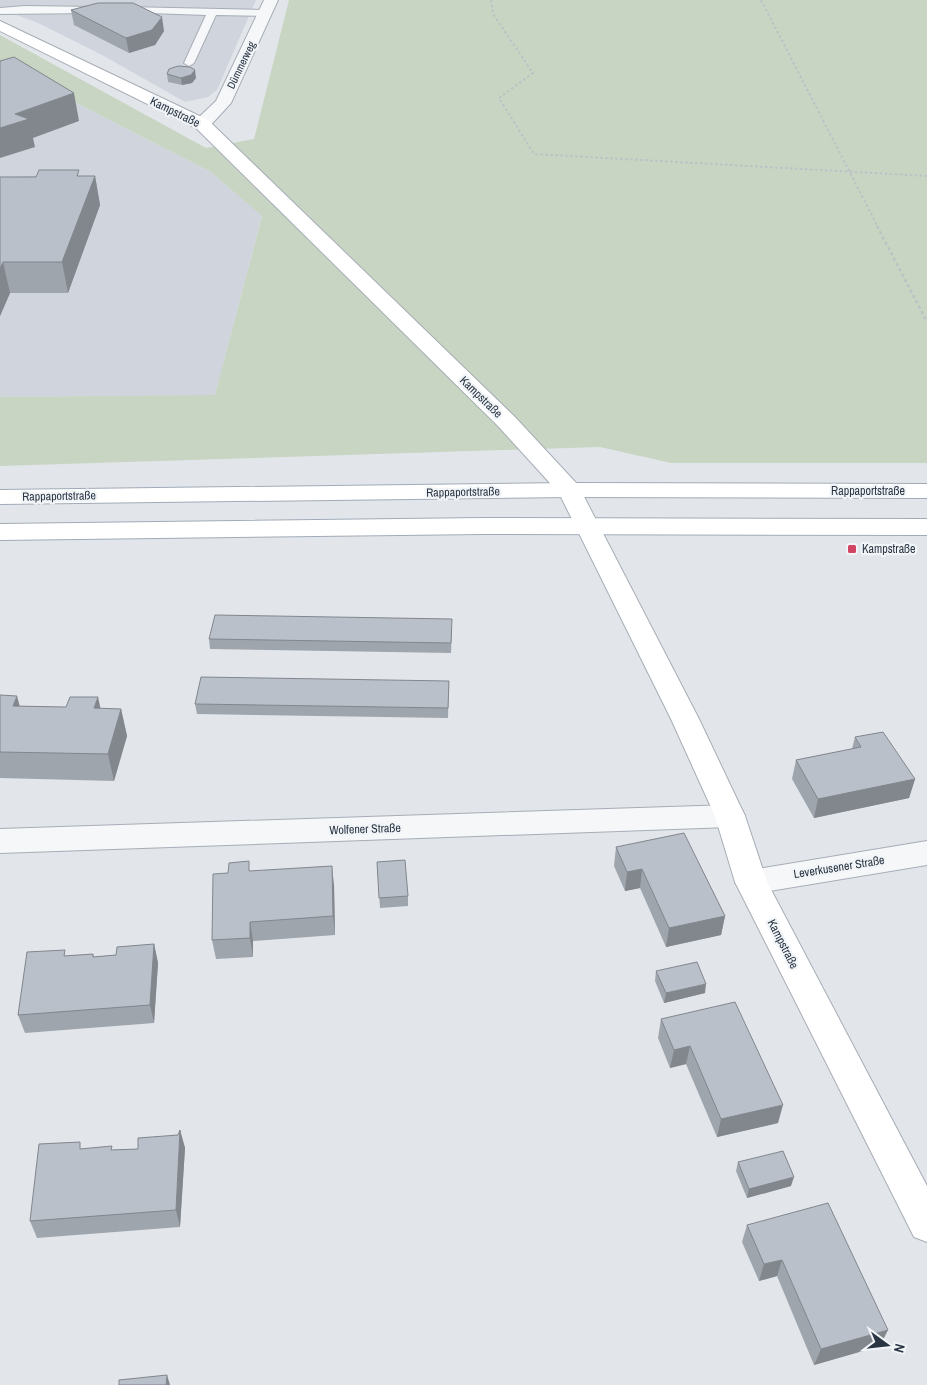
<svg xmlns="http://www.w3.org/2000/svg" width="927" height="1385" font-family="'Archivo Narrow',sans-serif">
<rect width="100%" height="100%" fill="#e2e6eb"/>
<!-- built -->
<path fill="#d0d5dd" d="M0 0H256L217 90 208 97 185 102 102 55 38 23 0 9Z
M14 71 211 172 262 215 215 396 0 397V75Z"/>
<!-- green -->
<path fill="#c9d5c3" d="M289 0H927V463H671L600 447 0 466V397L215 395 262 216 211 172 14 71 0 75V35L206 148 254 139Z"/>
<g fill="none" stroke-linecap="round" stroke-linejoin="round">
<defs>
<path id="lane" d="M25 6 97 7 102 10 97 13 0 14V8Z
M125 7 266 10 271 13 266 16 216 15 194 63 189 66 184 63 206 15 121 12V8Z"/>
<path id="street" d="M264 0H278L231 103 208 128H196L194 124 196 120 216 101Z
M730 805 741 808 745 816 741 824 730 827 0 853V829Z
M927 841V865L751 894 740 891 735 882 740 873 751 870Z"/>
<path id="secondary" d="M0 21 208 120 514 416 578 485 699 719 745 816 767 882 927 1186V1242L914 1237 735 882 715 816 671 719 559 493 498 426 196 128 0 31Z"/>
<path id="primary" d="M570 483 927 484V498L570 497 0 504V490Z
M483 518 927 519V535L483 534 0 540V524Z"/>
</defs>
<!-- lane casing -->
<use href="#lane" stroke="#a7adb6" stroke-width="2"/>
<!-- street casing -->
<use href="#street" stroke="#a7adb6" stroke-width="2"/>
<!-- secondary casing -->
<use href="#secondary" stroke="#a7adb6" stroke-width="2"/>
<!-- primary casing -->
<use href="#primary" stroke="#a1abb7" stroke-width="2"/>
<!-- path-far1 -->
<path stroke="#bcc1c6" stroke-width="2" stroke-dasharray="2.5 2.5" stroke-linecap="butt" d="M491 0 493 14 533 73 499 98 534 154 927 176
M761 0 878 227"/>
<!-- path -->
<path stroke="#bcc1c6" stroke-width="2.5" stroke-dasharray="3 3" stroke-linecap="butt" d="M877 226 927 322"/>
<!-- lane -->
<use href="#lane" fill="#f5f7f9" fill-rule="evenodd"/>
<!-- street -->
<use href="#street" fill="#f5f7f9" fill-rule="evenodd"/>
<!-- secondary -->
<use href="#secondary" fill="#fff" fill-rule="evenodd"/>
<!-- primary -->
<use href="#primary" fill="#fff" fill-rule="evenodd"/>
</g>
<!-- wall -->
<path fill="#9fa5ad" d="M71 10 164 31 155 45 129 53 74 25Z
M167 74 196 78 192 83 182 85 168 82Z
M95 176 100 205 68 293H10L0 316V177Z
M452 628 451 653 210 649 209 639Z
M449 681 448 718 197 714 195 704Z
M0 695 20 706 121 709 127 736 114 781 0 778Z
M855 737 915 779 909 798 814 818 792 779 796 760 852 749Z
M616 847 725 916 721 935 666 947 640 888 625 891 614 866Z
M377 862 408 896V906L380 908Z
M251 871 334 885 335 935 253 941V957L216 959 212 940 228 873Z
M154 944 158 963 154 1023 25 1033 18 1015 67 956 93 954 94 957 116 955Z
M656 971 705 993 664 1003 655 981Z
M661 1019 778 1123 717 1137 686 1064 670 1068 658 1038Z
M180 1130 185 1148 180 1227 37 1238 30 1221 83 1149 113 1150 138 1149 178 1135Z
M738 1162 791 1186 747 1198 736 1171Z
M747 1225 880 1346 814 1365 777 1276 759 1281 742 1242Z"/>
<!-- shaded-wall -->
<path fill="#82868d" d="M162 17 164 31 155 45 129 53 126 38Z
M195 70 196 78 192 83 182 85 181 78Z
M74 93 79 121 33 138 35 147 0 158V128L15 114Z
M95 176 100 205 68 293 62 262Z
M3 262 10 293 0 316V269Z
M17 696 24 722 13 706Z
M98 697 104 724 94 708Z
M121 709 127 736 114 781 108 754Z
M915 779 909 798 814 818 818 799Z
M332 866 334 885 335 935 333 916Z
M642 869 640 888 625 891 627 872Z
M725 916 721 935 666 947 669 928Z
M250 922 253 941V957L250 938Z
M154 944 158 963 154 1023 150 1005Z
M706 984 705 993 664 1003 666 993Z
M690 1046 686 1064 670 1068 674 1050Z
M783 1105 778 1123 717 1137 721 1119Z
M180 1130 185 1148 180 1227 176 1210Z
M794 1177 791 1186 747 1198 749 1189Z
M782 1260 777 1276 759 1281 764 1264Z
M888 1330 880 1346 814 1365 821 1349Z
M167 1375 170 1385H166Z"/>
<!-- building -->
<path fill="#b9c0c9" stroke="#82868d" d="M98 3H133L162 17 152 30 126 38 71 10Z
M14 57 74 93 15 114 29 119 0 128V61Z
M178 66 190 67 195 70 191 75 181 78 167 74 169 69Z
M39 170H79L77 176H95L62 262H3L0 269V177H36Z
M215 615 452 619 451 643 209 639Z
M201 677 449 681 448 708 195 704Z
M0 695 17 696 13 706 66 707 70 697H98L94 708 121 709 108 754 0 752Z
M883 732 915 779 818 799 796 760 861 747 855 737Z
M684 833 725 916 669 928 642 869 627 872 616 847Z
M405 860 408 896 379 898 377 862Z
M249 861V871L332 866 333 916 250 922V938L212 940 213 874 228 873 229 863Z
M154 944 150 1005 18 1015 27 952 65 950 64 956 93 954V957L116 955 117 947Z
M697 962 706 984 666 993 656 971Z
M735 1002 783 1105 721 1119 690 1046 674 1050 661 1019Z
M180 1130 176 1210 30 1221 39 1144 80 1142V1149L112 1146 111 1150 138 1149V1138L178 1135Z
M783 1151 794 1177 749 1189 738 1162Z
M828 1203 888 1330 821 1349 782 1260 764 1264 747 1225Z
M167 1375 166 1385H119V1380Z"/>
<!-- markers -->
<rect fill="#d24562" stroke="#f2f5f8" stroke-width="2" x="847" y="544" width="10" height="10" rx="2.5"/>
<g text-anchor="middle" stroke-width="4.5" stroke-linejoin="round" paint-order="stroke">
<!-- far-street labels -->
<g font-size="11" fill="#2a3544" stroke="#f2f5f8">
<text transform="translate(241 65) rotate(-64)" y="4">Dümmerweg</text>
</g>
<!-- street labels -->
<g font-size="12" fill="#2a3544" stroke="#f2f5f8">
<text transform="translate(175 112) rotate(26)" y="4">Kampstraße</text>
<text transform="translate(481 397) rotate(44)" y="4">Kampstraße</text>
<text x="868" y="495">Rappaportstraße</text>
<text transform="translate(463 492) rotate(-1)" y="4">Rappaportstraße</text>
<text transform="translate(59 496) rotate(-1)" y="4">Rappaportstraße</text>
<text transform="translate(365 829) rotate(-2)" y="4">Wolfener Straße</text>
<text transform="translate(839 867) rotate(-9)" y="4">Leverkusener Straße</text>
<text transform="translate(783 944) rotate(63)" y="4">Kampstraße</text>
</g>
<!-- poi labels -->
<g font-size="12" fill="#2a3544" stroke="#f2f5f8" text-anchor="start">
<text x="862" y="553">Kampstraße</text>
</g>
</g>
<!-- north arrow -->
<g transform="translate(887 1345) rotate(105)" stroke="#f2f5f8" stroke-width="4" paint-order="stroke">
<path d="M0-4L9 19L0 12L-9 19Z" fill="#2a3544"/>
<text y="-8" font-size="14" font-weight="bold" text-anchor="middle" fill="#2a3544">N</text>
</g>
</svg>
